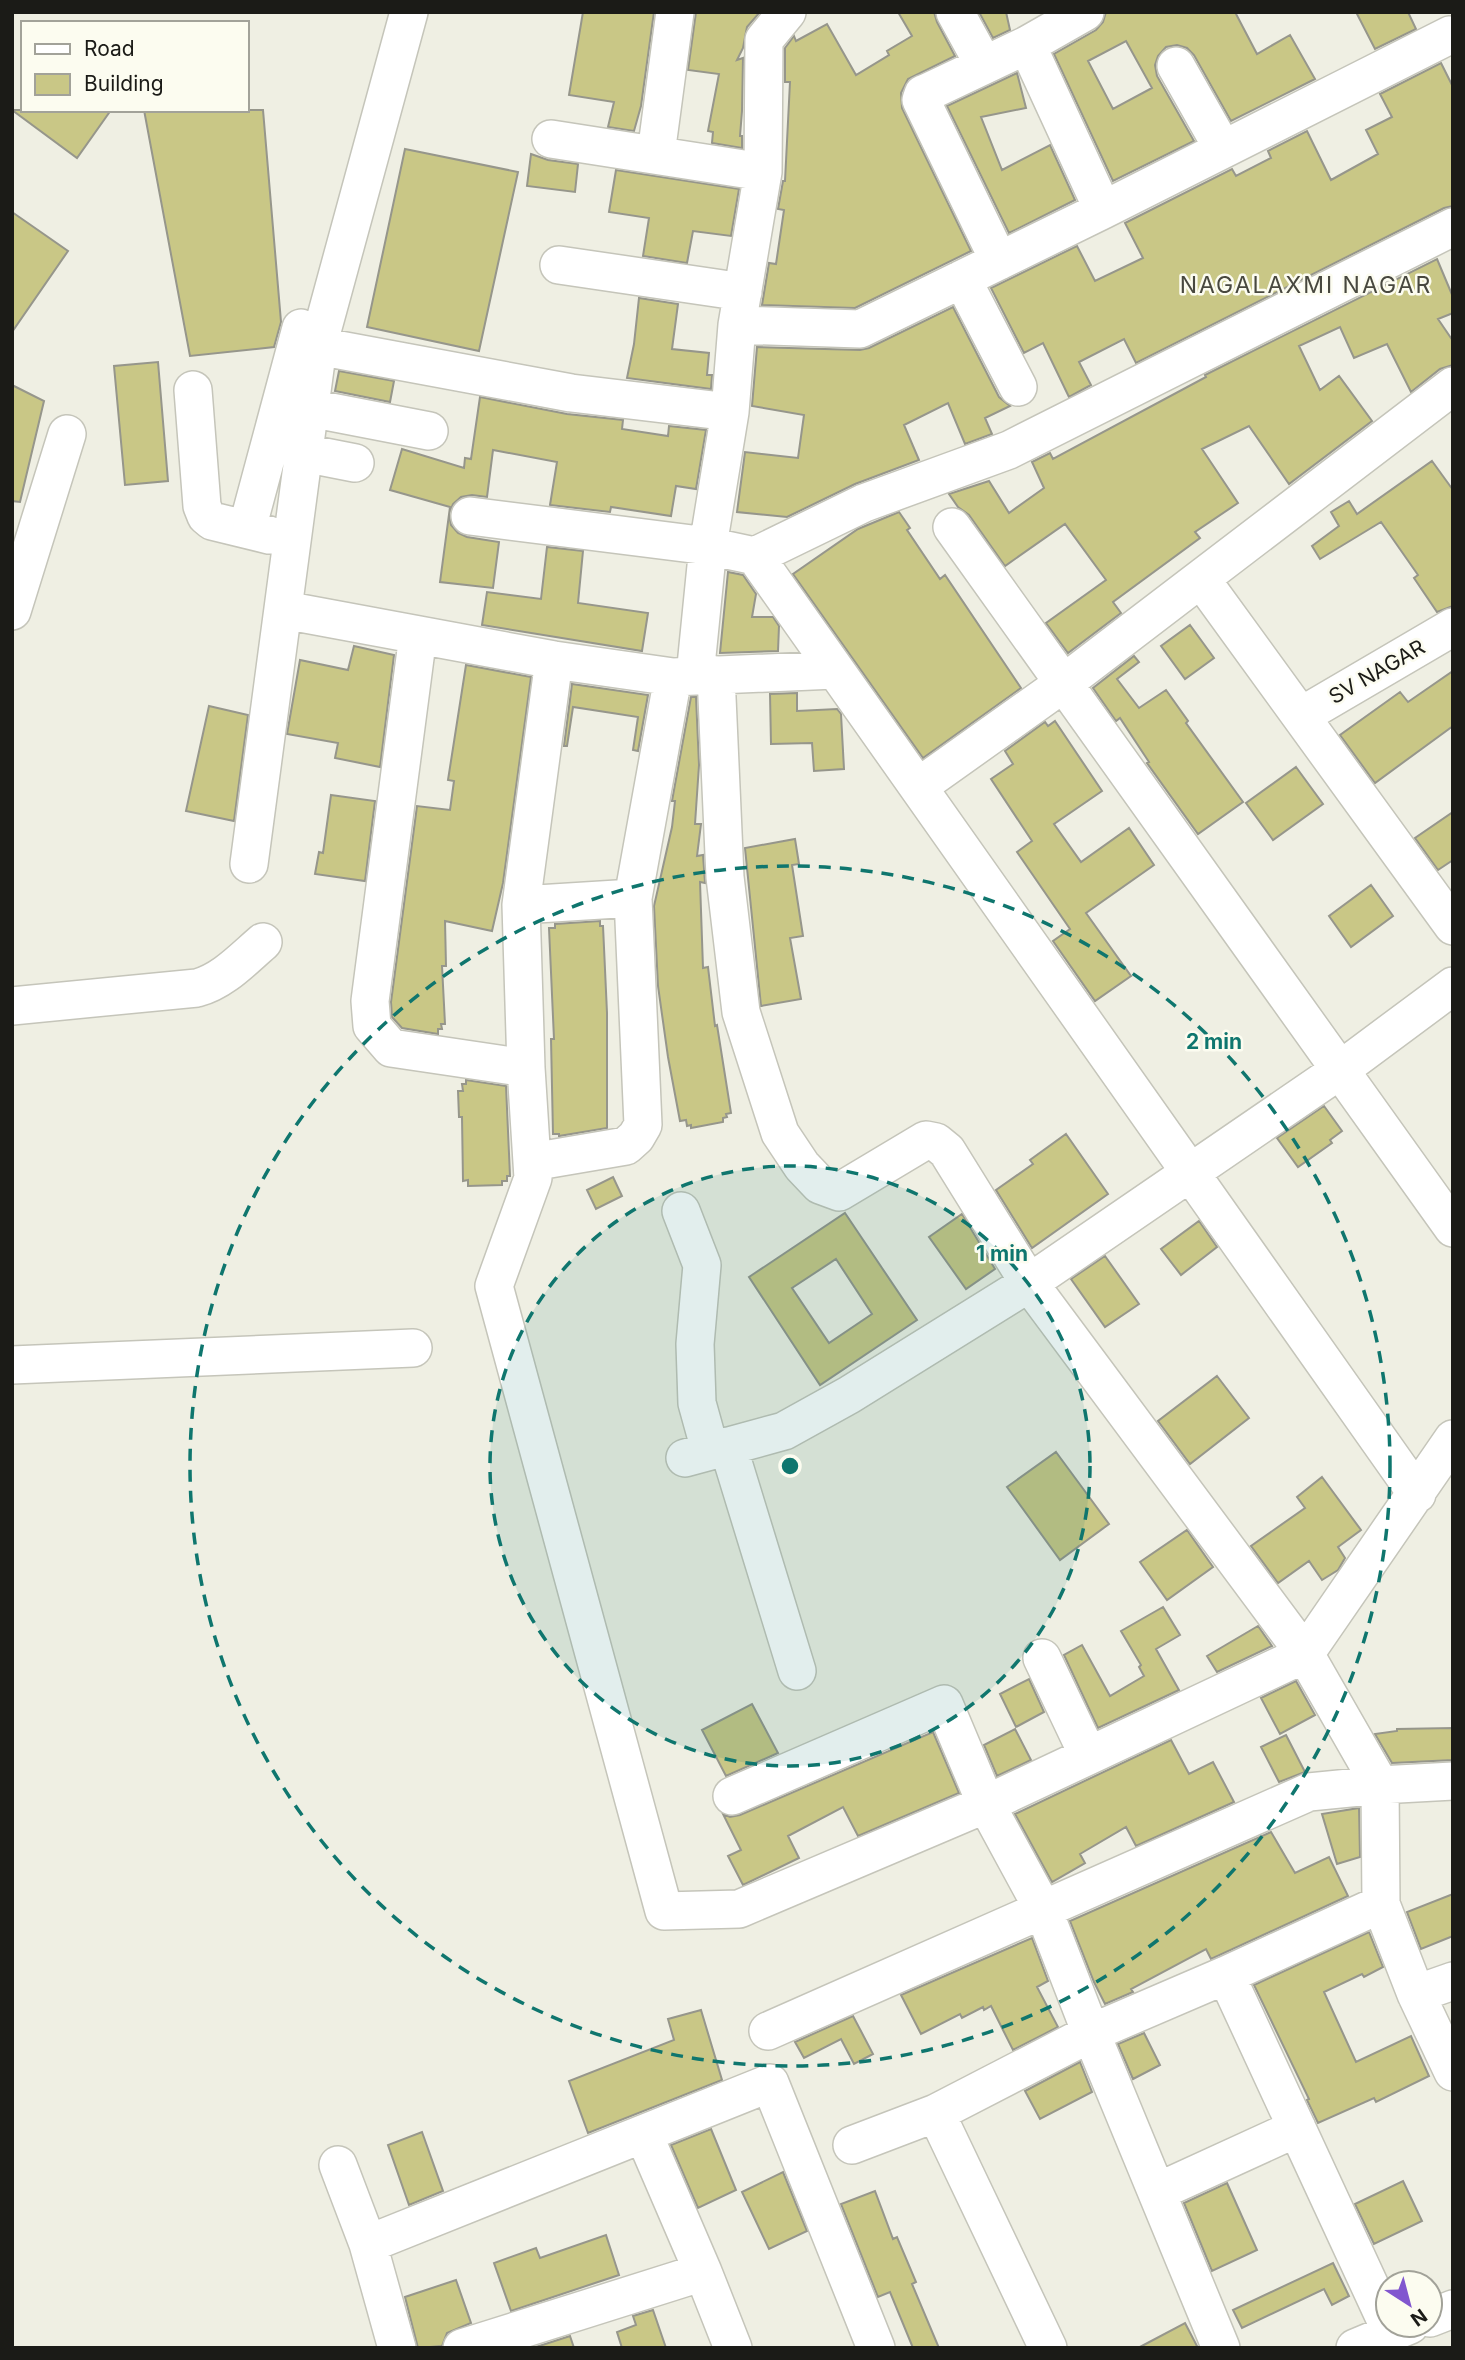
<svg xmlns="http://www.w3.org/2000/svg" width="1465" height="2360" font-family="Inter,sans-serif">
<rect width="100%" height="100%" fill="#efefe3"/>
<!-- building -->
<path fill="#c9c786" stroke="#96968b" stroke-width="2" fill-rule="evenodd" d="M583 12H654L641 106 634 131 608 127 614 102 569 95Z
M696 12H760L747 27 743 48 737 60 743 58 742 111 740 136H742V148L712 143 713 132 708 131 719 74 688 70Z
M898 12H934L937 22 955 56 908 79 901 93 902 108 971 251 855 308 762 305 769 263 776 264 784 210 778 209 783 181H785L790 82H785V48L794 36 796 41 827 24 856 75 889 55 887 51 912 36Z
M979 12H1006L1010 30 993 38Z
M1106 12H1235L1257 54 1290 35 1315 79 1231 121 1194 55 1187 48 1177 45 1166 47 1158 56 1155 65 1157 76 1194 141 1113 181 1054 54 1096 30 1103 22ZM1126 41 1152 88 1113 109 1088 61Z
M1356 12H1408L1416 29 1375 49Z
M1441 63 1453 87V206L1444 208 1136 363 1124 339 1079 362 1091 385 1069 397 1043 343 1024 353 991 288 1077 246 1095 281 1143 258 1125 223 1232 169 1236 176 1271 158 1268 151 1307 131 1331 180 1378 154 1366 130 1392 117 1380 94Z
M1017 73 1026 108 981 117 1002 170 1050 145 1075 200 1009 233 947 106Z
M12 110H111L77 158Z
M144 110H263L281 322 274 347 190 356Z
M405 149 518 172 479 351 367 327Z
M531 154 548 160 578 164 575 192 527 186Z
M616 170 739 189 731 236 693 231 687 263 643 256 649 218 609 212Z
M12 212 68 251 12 332Z
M1437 259 1453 297V313L1438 319 1453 341V365L1440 369 1411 392 1387 344 1354 358 1340 327 1299 346 1320 390 1339 376 1372 421 1289 484 1249 426 1202 449 1238 503 1195 532 1200 538 1113 602 1121 613 1068 653 1046 623 1106 580 1065 524 1005 566 969 515 958 507 949 494 989 481 1009 513 1044 488 1032 462 1050 453 1053 459 1206 377 1205 375Z
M639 298 678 304 672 349 709 353 707 375H712L711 389 627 378 634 344Z
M953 307 999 397 1010 406 985 418 992 434 965 444 948 403 904 425 919 460 855 484 787 517 737 512 745 452 798 458 804 415 752 406 757 347 860 350 869 348Z
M158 362 168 481 125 485 114 366Z
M339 371 394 381 390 402 335 391Z
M12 385 44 401 20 502 12 501Z
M480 397 567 414 623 420 622 429 668 436 669 426 706 430 696 489 676 486 671 516 611 507 610 512 550 505 557 462 493 450 487 497 472 495 461 497 453 504 449 514 451 525 458 533 467 537 499 542 493 588 440 582 450 507 390 490 402 449 464 468 465 458 471 459Z
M1432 461 1453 490V606L1437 612 1414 578 1418 575 1381 522 1320 559 1312 546 1339 526 1331 512 1349 501 1357 514Z
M899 512 910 528 907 530 940 579 945 575 1021 688 923 758 793 574 858 529Z
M547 547 583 551 578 603 648 613 642 651 482 625 487 592 541 599Z
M728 572 743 575 756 594 752 617H773L779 626 778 651 720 653Z
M1190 625 1214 658 1185 679 1161 646Z
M354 646 394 655 380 767 335 758 338 743 287 734 300 660 348 670Z
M1134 656 1139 662 1117 679 1139 708 1166 690 1188 721 1186 723 1243 802 1198 834 1147 763 1149 762 1120 718 1116 721 1093 688Z
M466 665 531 677 503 883 492 931 445 921 446 966H442L445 1024H441L442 1029H438V1034L402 1028 392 1017 391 1002 417 806 450 810 454 781 448 780Z
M1453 671V726L1375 783 1340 735 1400 692 1408 702Z
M572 684 648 695 638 751 633 750 638 717 573 707 567 746H564Z
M797 693V711L837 709 841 714 844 769 814 771 812 743 771 744 770 694Z
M691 697H696L699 765 695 824H701L697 856 703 855 705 883 700 882 703 968 708 967 715 1026 717 1025 731 1113 726 1114 727 1117 723 1118V1122L691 1128V1125L687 1126 686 1120 680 1121 668 1057 658 986 654 906 672 827 675 801H672Z
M209 706 248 715 234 821 186 811Z
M1055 721 1102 791 1054 824 1081 862 1129 828 1154 865 1086 913 1131 976 1095 1001 1053 941 1070 929 1017 852 1032 841 991 779 1013 764 1005 751 1045 722 1048 726Z
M1296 767 1323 804 1273 840 1246 803Z
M331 795 375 801 365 881 315 874 319 852 323 853Z
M1453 812V860L1438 870 1415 838Z
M795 839 799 864 792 865 803 936 790 938 801 999 761 1006 745 848Z
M1371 885 1393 916 1351 947 1329 916Z
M600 921V926H603L607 1013V1128L559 1136V1134H553L551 1039H554L549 928H555V924Z
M466 1080 506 1086 510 1176H507V1181H502V1185L468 1186V1180L463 1181 462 1117H459L458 1091H463L462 1084H466Z
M1324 1106 1342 1131 1330 1140 1332 1143 1298 1167 1277 1138Z
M1066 1134 1108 1194 1032 1248 996 1190 1033 1164 1030 1160Z
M613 1177 622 1196 596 1209 587 1190Z
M845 1213 917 1320 820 1385 749 1277ZM836 1259 872 1314 829 1343 792 1288Z
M962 1214 995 1269 966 1289 929 1237Z
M1199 1221 1217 1247 1181 1275 1161 1249Z
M1105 1256 1139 1304 1105 1327 1071 1279Z
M1217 1376 1249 1418 1190 1464 1158 1421Z
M1056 1452 1109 1524 1060 1560 1007 1487Z
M1322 1477 1361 1530 1338 1547 1345 1558 1338 1570 1322 1580 1309 1561 1278 1583 1251 1546 1305 1508 1297 1497Z
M1187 1530 1213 1567 1167 1600 1140 1562Z
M1163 1607 1180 1635 1156 1649 1179 1690 1098 1728 1064 1655 1082 1645 1110 1696 1144 1676 1139 1667 1141 1665 1121 1631Z
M1258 1626 1272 1646 1217 1672 1207 1656Z
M1029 1679 1044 1712 1016 1727 1000 1694Z
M1296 1681 1315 1715 1280 1734 1261 1698Z
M752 1704 778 1753 726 1776 702 1730Z
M1453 1728V1760L1392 1763 1375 1734 1397 1731V1729Z
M1015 1729 1031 1760 997 1776 984 1745Z
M933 1732 959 1793 858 1836 843 1807 788 1836 799 1858 743 1885 728 1856 741 1850 723 1814 730 1817 740 1815Z
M1286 1735 1305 1772 1279 1782 1261 1747Z
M1171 1740 1189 1774 1213 1762 1234 1802 1136 1846 1126 1827 1080 1854 1085 1863 1052 1882 1015 1814Z
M1359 1808 1360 1857 1337 1864 1322 1814Z
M1271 1832 1295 1873 1329 1857 1348 1896 1211 1959 1206 1949 1131 1989 1133 1992 1105 2004 1094 1982 1070 1921Z
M1453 1894V1936L1421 1949 1407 1912Z
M1369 1932 1383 1967 1364 1977 1362 1974 1324 1992 1356 2062 1411 2036 1429 2076 1376 2102 1374 2098 1318 2123 1307 2100 1309 2099 1254 1985Z
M1032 1938 1048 1981 1037 1987 1058 2027 1013 2050 991 2006 984 2010 983 2007 962 2018 960 2014 921 2034 901 1995Z
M701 2010 722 2080 588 2133 569 2081 674 2040 668 2019Z
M853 2016 873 2054 854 2064 841 2039 804 2058 795 2042Z
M1144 2033 1160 2065 1133 2079 1118 2044Z
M1080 2062 1092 2092 1040 2119 1025 2091Z
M711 2129 736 2190 698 2208 671 2145Z
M422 2132 443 2191 409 2205 388 2145Z
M783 2172 807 2231 769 2249 742 2192Z
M1403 2181 1422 2221 1374 2244 1355 2204Z
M1227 2183 1257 2250 1212 2271 1184 2203Z
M875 2191 893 2239 897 2237 916 2282 912 2284 939 2348H913L890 2292 878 2297 841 2204Z
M606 2235 619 2275 511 2311 494 2263 536 2248 540 2258Z
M1333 2263 1349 2296 1332 2305 1324 2289 1242 2328 1233 2310Z
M456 2280 471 2323 447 2333 442 2346 418 2348 405 2297Z
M653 2310 666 2348H622L617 2332 636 2325 633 2316Z
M1185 2323 1198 2348H1138Z
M570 2336 574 2348H533Z"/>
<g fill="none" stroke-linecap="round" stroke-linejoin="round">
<defs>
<path id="minor" d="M955 12 984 65
M1027 45 1103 210
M1176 66 1223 149
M551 139 763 172
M656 154 675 12
M999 261 921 100 923 94 928 92 1027 45 1085 12
M559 265 743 292
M962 279 1018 387
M737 325 860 329 1103 210 1450 35
M318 346 571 393 730 412
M193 390 202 506 206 516 212 521 269 535
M310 408 429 431
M304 453 355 463
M470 516 708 546 755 556 864 503 1009 450 1453 227
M952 527 1453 1228
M247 529 301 328
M755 556 1417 1494
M1201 579 1453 926
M284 610 554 660 673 677 835 670
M12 611 67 434
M418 635 370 1001 372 1026 391 1048 526 1068
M554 660 521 905 526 1068 533 1178 494 1286 664 1911 739 1909 986 1804 1305 1654 1453 1439
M716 675 725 877 741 1012 780 1133 802 1166 820 1185 839 1192 926 1140 936 1142 947 1151 1029 1283 1305 1654 1380 1785 1381 1904 1416 1994 1453 2072
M695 676 708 546 730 412 737 325 763 172 764 40 787 12
M1301 716 1453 627
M918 787 1064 683 1453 386
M249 864 318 346 409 12
M633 898 673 677
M521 905 633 898 643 1125 636 1137 626 1146 532 1162
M12 1006 197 988C223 981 242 960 263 942
M681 1211 702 1265 695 1344 697 1403 710 1450
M12 1365 413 1348
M728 1446 797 1671
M685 1458 784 1431 849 1395 1029 1283 1340 1070 1453 986
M1042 1658 1088 1755
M732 1796 944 1704 986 1804 1043 1909 1091 2033 1221 2348
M1226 1975 1388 2325
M1416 1994 1453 1981
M768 2031 1309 1792 1380 1785 1453 1781
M936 2113 1048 2348
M644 2135 703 2272 733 2348
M852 2145 936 2113 1091 2033 1226 1975 1381 1904
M338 2165 368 2244 397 2348
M1157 2192 1297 2128
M368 2244 770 2083 876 2348
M1430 2318 1453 2309
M462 2348 703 2272
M1355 2348 1410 2325"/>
</defs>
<!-- minor casing -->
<use href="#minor" stroke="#c5c5ba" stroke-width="40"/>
<!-- minor -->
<use href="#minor" stroke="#fff" stroke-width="37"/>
</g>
<!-- distance rings -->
<circle cx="790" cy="1466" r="300" fill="#0f766e" fill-opacity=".12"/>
<g fill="none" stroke="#0f766e" stroke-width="3.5" stroke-dasharray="12 9">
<circle cx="790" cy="1466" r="300"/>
<circle cx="790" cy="1466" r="600"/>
</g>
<g text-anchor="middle" stroke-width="5" stroke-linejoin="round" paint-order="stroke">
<!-- street labels -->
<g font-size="21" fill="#1b1b17" stroke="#fcfcf0">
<text transform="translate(1377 672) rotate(-30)" y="7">SV NAGAR</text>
</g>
<!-- neighbourhood labels -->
<g font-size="23" letter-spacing="2" fill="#48483f" stroke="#fcfcf0">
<text x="1306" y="293">NAGALAXMI NAGAR</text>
</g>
</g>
<circle cx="790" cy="1466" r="10" fill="#0f766e" stroke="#fcfcf0" stroke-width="3.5"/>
<g font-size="21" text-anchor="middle" font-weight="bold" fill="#0f766e" stroke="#fcfcf0" stroke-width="5" stroke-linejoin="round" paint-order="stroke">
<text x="1214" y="1049">2 min</text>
<text x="1002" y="1261">1 min</text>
</g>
<!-- border -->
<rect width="1465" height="2360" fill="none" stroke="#1b1b17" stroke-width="28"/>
<!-- legend -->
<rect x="21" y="21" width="228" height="91" fill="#fcfcf0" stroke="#a2a299" stroke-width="2"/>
<rect x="35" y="44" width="35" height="10" fill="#ffffff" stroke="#a2a299" stroke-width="2"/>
<text x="84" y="56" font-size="21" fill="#1b1b17">Road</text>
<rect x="35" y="74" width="35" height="21" fill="#c9c786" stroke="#a2a299" stroke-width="2"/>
<text x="84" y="91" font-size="21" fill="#1b1b17">Building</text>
<!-- north arrow -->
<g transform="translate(1409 2304) rotate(144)"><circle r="33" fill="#fcfcf0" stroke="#a2a299" stroke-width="2"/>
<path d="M0-5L12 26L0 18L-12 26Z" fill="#8156cf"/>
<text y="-10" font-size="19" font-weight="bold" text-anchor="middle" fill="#1b1b17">N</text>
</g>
</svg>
